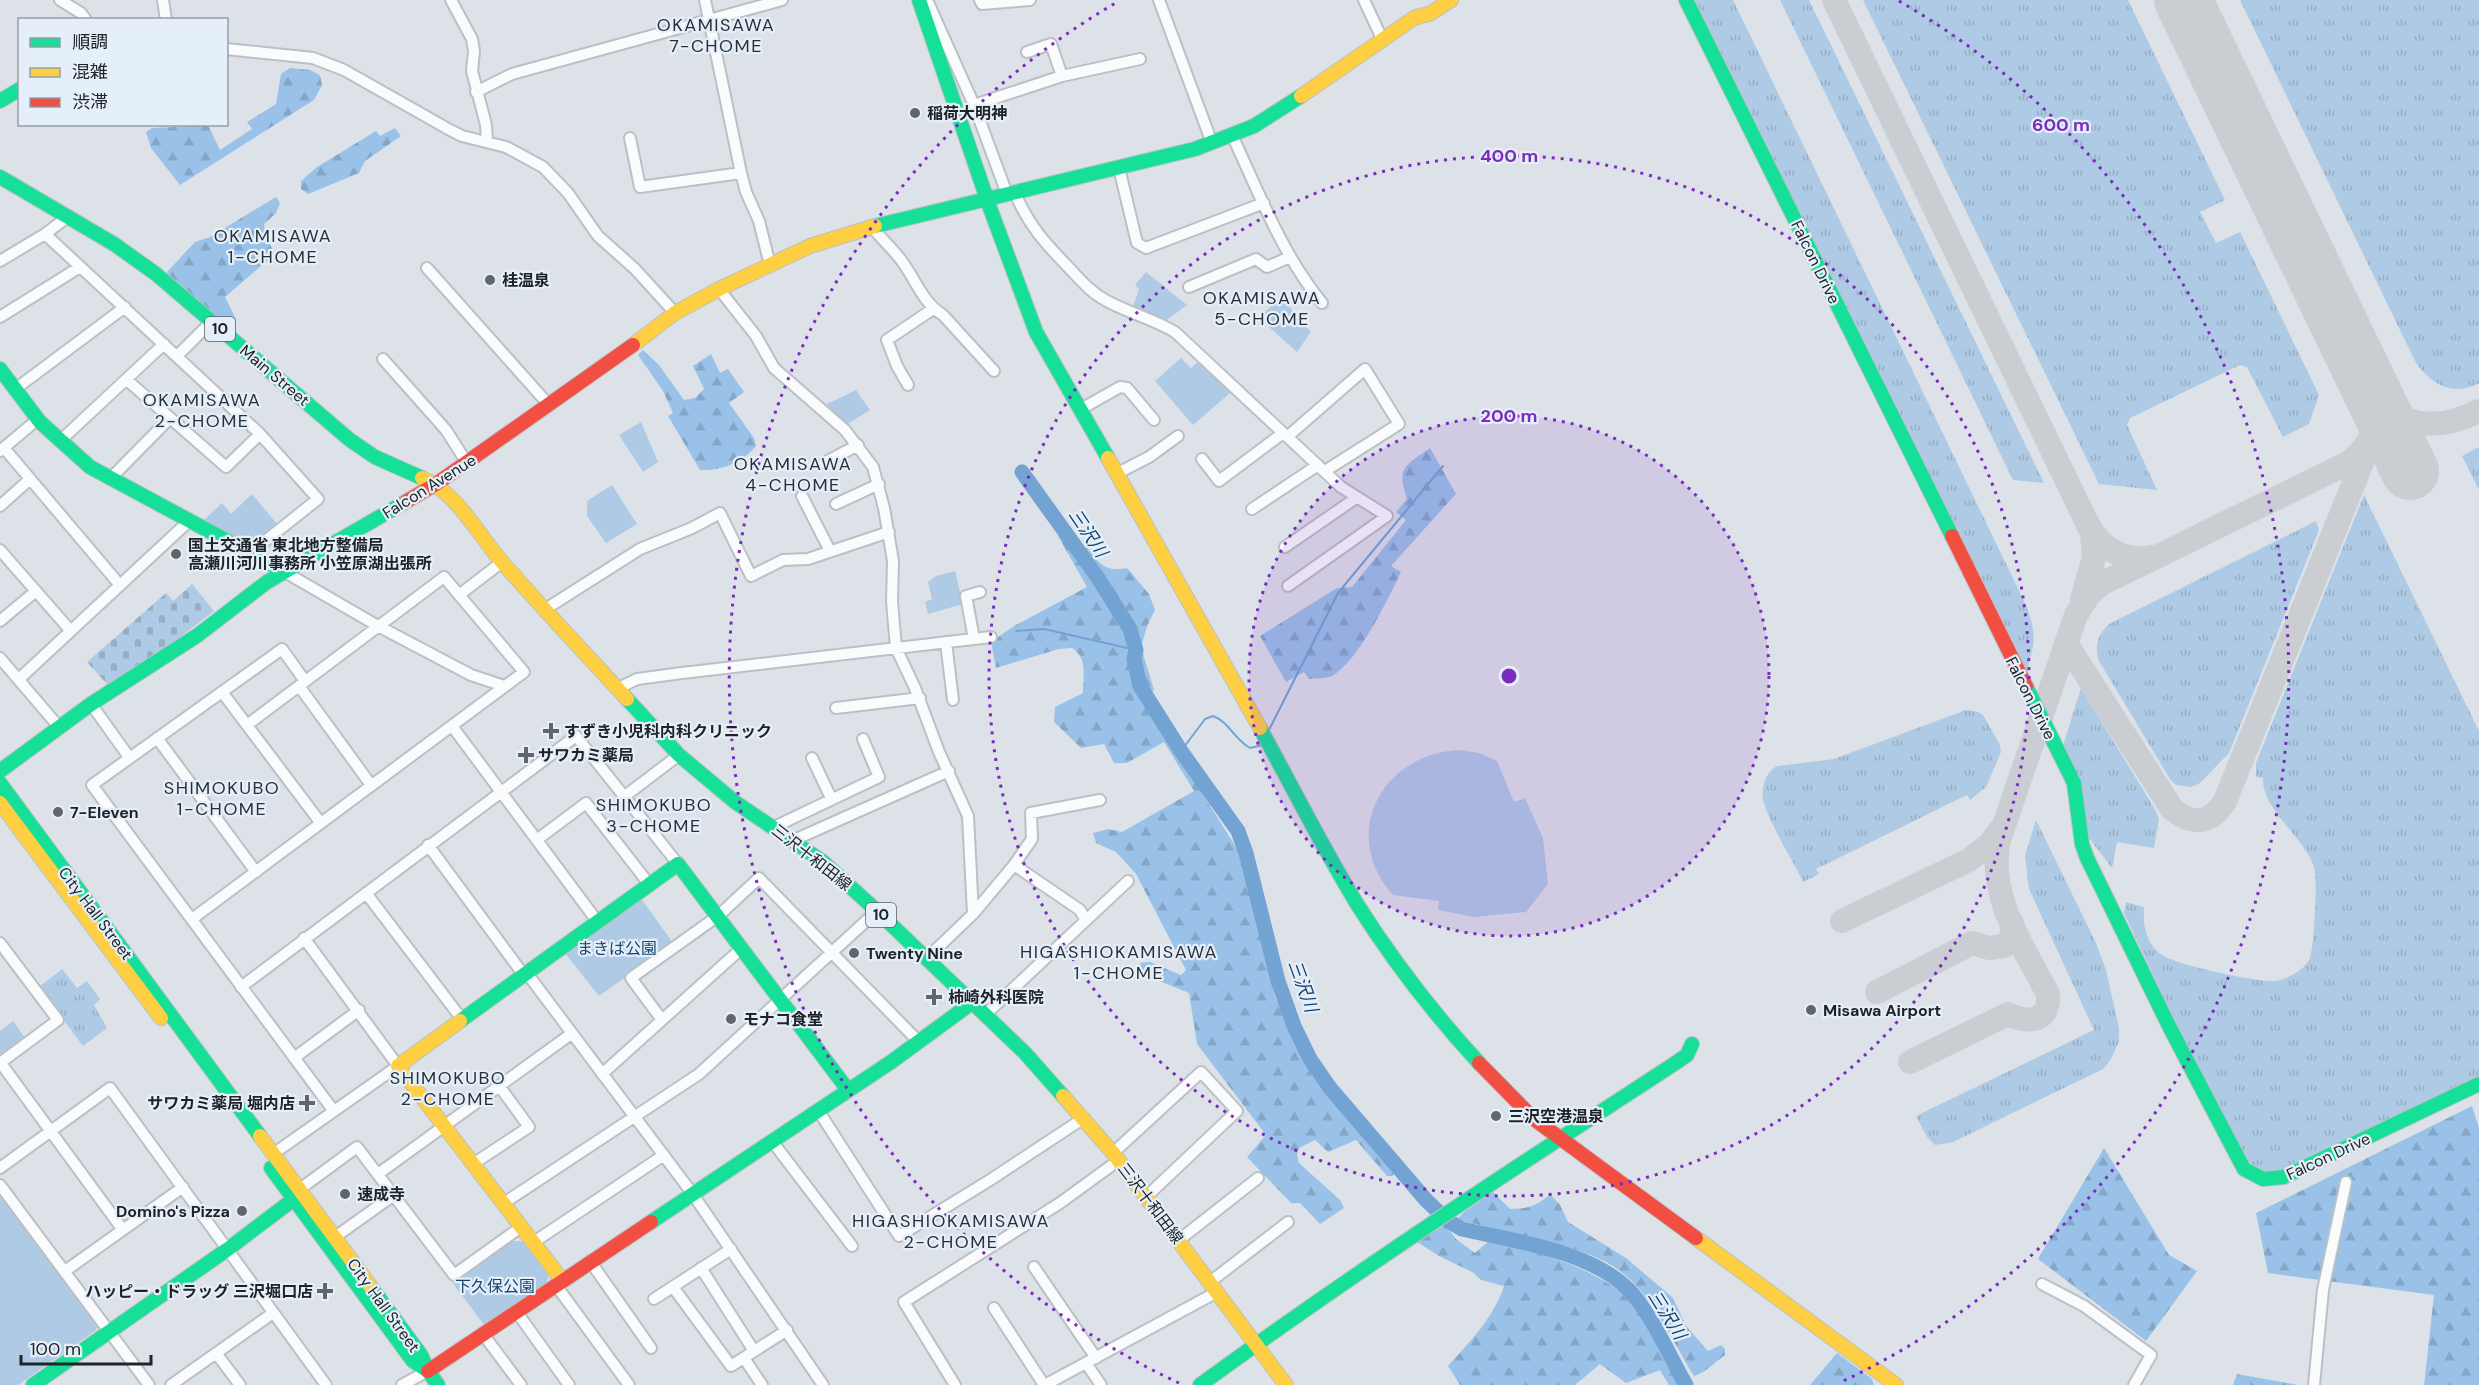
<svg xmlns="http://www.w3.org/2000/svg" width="2479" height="1385" font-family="'DM Sans','Noto Sans JP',sans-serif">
<defs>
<pattern id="grass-tufts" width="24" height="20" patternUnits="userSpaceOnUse" patternTransform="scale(1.5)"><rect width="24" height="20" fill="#afcae5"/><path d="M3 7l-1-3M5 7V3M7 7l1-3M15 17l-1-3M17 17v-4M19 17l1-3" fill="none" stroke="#96adc4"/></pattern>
<pattern id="forest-firs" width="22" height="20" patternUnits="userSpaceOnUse" patternTransform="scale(1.5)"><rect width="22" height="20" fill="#9ac2e9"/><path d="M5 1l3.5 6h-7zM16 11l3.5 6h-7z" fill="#84a7c8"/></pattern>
<pattern id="cemetery-stones" width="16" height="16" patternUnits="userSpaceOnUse" patternTransform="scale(1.5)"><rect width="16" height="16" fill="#afcae5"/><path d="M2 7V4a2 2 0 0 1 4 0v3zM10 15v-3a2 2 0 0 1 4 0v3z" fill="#96adc4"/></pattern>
</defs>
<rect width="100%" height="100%" fill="#dce2e8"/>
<!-- grass -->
<path fill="url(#grass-tufts)" d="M1692 0H1733L2025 603C2037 632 2036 644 2025 674Z
M1780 0H1809L2044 483 2013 480Z
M1863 0H2128L2225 200 2200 212 2216 243 2240 232 2319 395 2309 424 2283 437 2247 367 2240 365 2130 418 2127 425 2157 490 2099 484Z
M2240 0H2479V383C2452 397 2432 385 2416 363Z
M2479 447V490L2462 456Z
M2364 495 2479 731V1079L2279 1172C2265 1172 2258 1171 2248 1161L2191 1056 2124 913 2126 902 2144 907C2143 924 2145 941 2159 953 2170 964 2256 982 2273 981 2285 981 2305 970 2310 958 2314 945 2318 880 2314 867 2305 838 2261 809 2263 778L2256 777V763Z
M2316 521 2319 530 2229 753 2200 783 2191 787 2176 785 2170 779 2099 661C2094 646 2098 634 2109 624Z
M2081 688 2156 811 2159 819 2154 848 2117 842 2112 868 2088 837 2083 793 2062 749Z
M1966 710 1978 712 1983 715 2000 745 2001 752 1986 787 1970 800 1967 795 1816 869 1819 874 1803 882C1792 859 1771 826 1764 803 1760 790 1765 772 1777 766L1834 759Z
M2036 820 2096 943 2106 970 2119 1028V1041L2111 1059 2103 1069 1953 1142 1935 1145 1927 1137 1916 1116 2094 1030 2029 889 2025 856Z
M62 969 77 988 87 981 100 999 94 1005 107 1028 83 1046 39 987Z"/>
<!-- forest -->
<path fill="url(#forest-firs)" d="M290 68 310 70 320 75 322 85 314 100 180 185 151 148 146 132 152 128 208 125 220 150 252 129 247 122 276 104 281 74Z
M395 128 401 136 365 161 359 173 308 194 301 189V181L317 167 376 131 380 136Z
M276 197 280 203 276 213 264 224 265 235 275 254 225 297 236 319 235 326 228 328 168 277 167 272 195 242 210 237Z
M643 350 659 365 684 400 695 398 704 389 693 366 711 354 720 373 728 369 744 392 729 403 754 438 756 446C742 463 721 471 700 470L668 416 673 413 663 391 638 355Z
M1430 448 1456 494 1391 566 1401 572C1388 599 1358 662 1332 676 1326 679 1316 678 1309 679L1304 672 1286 682 1260 636 1337 588 1352 587 1406 520 1396 512 1407 499C1396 467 1405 466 1430 448Z
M1063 533 1076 552 1087 547C1100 564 1104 572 1127 568L1149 594 1155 610 1147 626 1141 647 1154 690 1143 699 1241 855 1275 997 1313 1077 1395 1172 1392 1176H1387L1356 1140 1328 1152 1315 1140 1299 1148 1297 1155 1299 1163 1340 1200 1344 1208 1320 1224 1300 1203H1291L1247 1157 1266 1135 1197 1044 1189 993 1142 974 1140 963 1150 962 1181 975 1186 970 1136 874 1116 852 1096 843 1093 833 1108 829 1122 832 1194 791 1164 742 1127 763H1114L1104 744 1081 748 1054 722 1055 707 1083 693C1083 676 1088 658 1072 648L1059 649 996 668 991 642 1014 626 1087 587 1058 536Z
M2472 1106 2479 1128V1385H2424L2434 1295 2268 1273 2256 1213Z
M2104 1148 2169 1255 2197 1271 2146 1341 2038 1259Z
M1493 1192 1510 1209C1527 1209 1537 1206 1550 1194L1560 1205 1568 1222 1626 1258 1673 1298 1686 1326 1708 1351 1721 1345 1725 1349V1355C1715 1362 1705 1373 1694 1376 1673 1342 1652 1295 1620 1271 1586 1244 1501 1233 1457 1219L1464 1212Z
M1445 1225 1457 1240 1475 1253 1489 1241C1532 1248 1600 1270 1631 1301 1649 1319 1668 1362 1680 1385H1669L1660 1370 1626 1383 1600 1364 1575 1385H1460L1448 1366C1470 1342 1494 1317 1504 1286L1481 1280 1474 1273 1439 1256 1417 1242Z
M1837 1353 1872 1379 1874 1385H1810Z
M2237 1374 2298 1385H2233Z"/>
<!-- cemetery -->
<path fill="url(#cemetery-stones)" d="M192 584 214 611 162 651 107 684 87 662 166 593 173 601Z"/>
<!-- green -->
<path fill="#afcae5" d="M1146 272 1187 305 1167 320 1133 307 1139 289 1135 285Z
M1281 297 1311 332 1297 352 1259 318Z
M1181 358 1191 368 1200 360 1231 389 1229 394 1193 425 1155 381Z
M856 390 870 410 846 425 827 404Z
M641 422 658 462 643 472 619 435Z
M612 485 637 524 606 543 587 516V501Z
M252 494 277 524 247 546 203 521 222 503 231 514Z
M955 571 963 604 928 614 925 602 932 599 928 582 936 576Z
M1459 750 1479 753 1497 761 1514 802 1525 798 1543 838 1548 884 1526 912 1474 917 1438 910 1439 901 1393 895C1339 835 1381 754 1459 750Z
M640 897 673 943 599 996 564 952Z
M13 1021 25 1038 0 1054V1031Z
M0 1193 98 1326 95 1331 18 1385H0Z
M513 1241H523L549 1275 546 1284 485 1326 452 1282Z"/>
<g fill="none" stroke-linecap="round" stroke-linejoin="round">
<!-- stream -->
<path stroke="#72a3d2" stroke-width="2" d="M1016 631 1044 629 1136 650
M1269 730 1338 593 1443 466
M1181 751 1205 719 1213 716C1229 722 1234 739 1250 748L1263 745"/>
<!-- river -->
<path stroke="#72a3d2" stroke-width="15" d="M1022 472 1098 578 1130 629 1136 650 1134 659 1140 686 1181 751 1238 831 1246 853 1278 981 1294 1026 1310 1059 1330 1088 1426 1200 1448 1221 1462 1229C1514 1241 1591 1251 1629 1290 1651 1313 1670 1357 1686 1385"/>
<!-- taxiway -->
<path stroke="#caced2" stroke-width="24" d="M1834 0 2092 533 2094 557 2082 599
M2089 526C2102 550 2126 562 2152 557
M2066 643 2172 809C2193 826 2211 824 2225 801L2368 448
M1842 921 1969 860 1990 844 2000 830
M1877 992 1972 943 1989 948 2004 946 2012 936V923
M1910 1062 2008 1014C2029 1024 2050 1022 2048 994 2023 946 1987 896 1999 840L2076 615 2088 596 2101 584 2350 462C2376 440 2380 421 2371 389 2400 429 2437 432 2479 411"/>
<!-- runway -->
<path stroke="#caced2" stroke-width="58" d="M2183 0 2410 471"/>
<defs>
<path id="street" d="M60 0 81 13 86 20
M163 0 166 20
M451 0 472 39 474 51 472 71 486 125 487 141
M705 0 741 173 746 192 759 221 770 265
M927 0 974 105 1007 194
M980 0 982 4 1030 0
M1159 0 1212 143
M1364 0 1383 41
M226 49 313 58 344 70 450 130 462 136 506 147 543 167 568 193 598 236 635 269 675 313
M1027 52 1051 44 1062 76
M476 92 512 74 782 0
M974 105 1062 76 1140 59
M1232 135C1259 193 1282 254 1322 303
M630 138 640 187 741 173
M1119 168 1137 243 1146 248 1264 203
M1015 193C1029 227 1047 245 1072 271 1083 283 1093 294 1107 301 1129 313 1153 319 1175 332L1341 487 1387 516 1288 586
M872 226C879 237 889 245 897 255 914 274 920 301 943 315L994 371
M45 234 260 434 318 499 250 553
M0 261 45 234 69 216
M427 268 549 405
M1189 287 1256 259 1267 267 1290 257
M719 289 756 336 774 368 845 430 873 467 884 508 893 561 892 601 896 648 915 688 939 752 968 816 973 914 926 959
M0 317 80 267
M177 356 211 322
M383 359 446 430 467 463
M127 380 226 467 260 434
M908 385 897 366 887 340 933 309
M14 390 125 307
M1081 409 1120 387 1127 388 1154 420
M1287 437 1365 369 1399 424 1325 471
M60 441 164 344
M4 448 119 584
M0 451 38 419
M1202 459 1219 481 1283 433
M824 463 858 445
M1118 473 1149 457 1178 436
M111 478 169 419
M802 496 830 551
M836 504 879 484
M0 506 30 479
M1252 509 1318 465
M1285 547 1356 498
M0 550 70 630
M283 571 378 626 471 675 504 686
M459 595 502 562
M544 610 640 549 692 528 720 513 751 576 783 560 808 559 889 532
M0 621 36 591
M974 639 966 596 980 592
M946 642 953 700
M0 658 59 727
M19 679 189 521
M305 681 282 649 92 785 333 1110
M299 686 371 785
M617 689 637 679 682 673 991 637
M222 692 320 822
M91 704 129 757
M836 708 920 698
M452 726 597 921
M157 738 256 872
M812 758 831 798
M625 796 679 755
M774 827 879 777 863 739
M538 839 586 803 649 884
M794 840 949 771
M428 845 523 974
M1014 865 1080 910 1085 919
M366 893 461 1018
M973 914 1014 865 1032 839 1031 813 1100 800
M192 919 524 672 444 577 247 725
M0 943 58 1020 0 1063
M526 972 692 1193 823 1385
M241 987 576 736 678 864
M986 1014 1128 881
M662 1020 631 978 718 916 759 878 918 1041
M294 1058 359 1010
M0 1062 123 1230
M602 1074 742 948
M818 1110 899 1236 990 1180 1084 1118
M772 1141 852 1246
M1113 1153 1201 1072 1237 1111 1147 1196
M273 1154 398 1066 304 938
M473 1164 529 1127 500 1087
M0 1168 110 1088 326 1385
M378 1174 571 1034
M0 1185 149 1385
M300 1189 357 1147 454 1275 521 1227
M504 1203 699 1074 877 911
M335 1237 394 1195
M1179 1240 1258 1178
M534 1242 664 1155
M590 1261 651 1348
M1034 1267 1096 1358
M701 1268 754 1351
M65 1271 183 1187
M1210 1282 1288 1222
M555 1284 629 1385
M2042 1284 2084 1306 2151 1355 2134 1385
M673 1287 731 1366 787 1330
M654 1299 731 1249
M994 1308 1044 1385
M516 1311 569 1385
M483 1334 521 1385
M216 1353 240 1385
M744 1358 762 1385
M1086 1363 1101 1385
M171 1385 273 1313
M402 1385 428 1371
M955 1385 904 1302 1060 1203 1119 1160
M1045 1385 1217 1292
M2314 1385 2323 1290 2346 1182"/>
<path id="fast" d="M919 0 990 208 1036 332 1108 458
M1686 0 1952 536
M0 101 20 89
M0 177 114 244 156 274 350 440 375 457 422 478
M875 226 1195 149 1254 126 1301 96
M0 369 40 422 90 467 283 571
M2026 686 2074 783 2082 844 2087 858 2170 1028 2244 1169 2263 1179 2284 1177 2479 1084
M627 699 679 755 735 802 822 861 877 911 1025 1053 1063 1096
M1260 728C1292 786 1322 847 1357 904 1393 961 1434 1014 1479 1063
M0 771 91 704 198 635 267 582 407 501
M0 783 260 1136
M460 1021 678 864 848 1090
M271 1168 413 1361 428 1371
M651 1222 891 1062 973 1002
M371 1287 421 1355 428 1371 438 1385
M33 1385 228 1249 294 1199 298 1192
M1200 1385C1355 1272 1516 1167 1677 1062L1687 1055 1692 1044"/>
<path id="slow" d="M1301 96 1414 18 1431 13 1451 0
M633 345 675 313 719 289 810 246 875 226
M1108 458 1260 728
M422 478C459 494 477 534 503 563 543 609 586 654 627 699
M0 803 161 1018
M460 1021 398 1066 562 1280
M1063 1096 1113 1153 1286 1385
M260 1136 371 1287
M1696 1238 1896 1385"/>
<path id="jam" d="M407 501 436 484 633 345
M1952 536 2026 686
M1479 1063 1534 1119 1696 1238
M428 1371 651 1222"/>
</defs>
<!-- street casing -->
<use href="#street" stroke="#bbc0c4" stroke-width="14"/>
<!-- fast casing -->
<use href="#fast" stroke="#bbc0c4" stroke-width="16"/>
<!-- slow casing -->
<use href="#slow" stroke="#bbc0c4" stroke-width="16"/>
<!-- jam casing -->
<use href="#jam" stroke="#bbc0c4" stroke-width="16"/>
<!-- street -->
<use href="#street" stroke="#fafbfc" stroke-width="10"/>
<!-- fast -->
<use href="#fast" stroke="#16e098" stroke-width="14"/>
<!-- slow -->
<use href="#slow" stroke="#ffcf43" stroke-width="14"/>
<!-- jam -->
<use href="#jam" stroke="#f24e42" stroke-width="14"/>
</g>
<!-- distance rings -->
<circle cx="1509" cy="676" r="260" fill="#7b2cbf" fill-opacity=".12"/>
<g fill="none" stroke="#7b2cbf" stroke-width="3" stroke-dasharray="3 6">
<circle cx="1509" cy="676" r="260"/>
<circle cx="1509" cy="676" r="520"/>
<path d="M1179 1383A780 780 0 0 1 1119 1M1899 1A780 780 0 0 1 1839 1383"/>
</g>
<!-- markers -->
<g fill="#62666b" stroke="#e5effa" stroke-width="2">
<circle cx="915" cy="113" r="6"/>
<circle cx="490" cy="280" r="6"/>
<circle cx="176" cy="554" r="6"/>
<path d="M548 722h6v6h6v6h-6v6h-6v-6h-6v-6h6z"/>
<path d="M523 746h6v6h6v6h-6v6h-6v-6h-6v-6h6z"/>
<circle cx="58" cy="812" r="6"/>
<circle cx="854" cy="953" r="6"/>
<path d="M931 988h6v6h6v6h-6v6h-6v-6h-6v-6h6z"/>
<circle cx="1811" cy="1010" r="6"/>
<circle cx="731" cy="1019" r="6"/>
<path d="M304 1094h6v6h6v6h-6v6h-6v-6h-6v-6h6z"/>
<circle cx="1496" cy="1116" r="6"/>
<circle cx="345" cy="1194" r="6"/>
<circle cx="242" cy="1211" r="6"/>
<path d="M322 1282h6v6h6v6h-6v6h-6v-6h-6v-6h6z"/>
</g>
<g text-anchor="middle" stroke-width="4.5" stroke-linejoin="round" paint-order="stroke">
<!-- shield labels -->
<g fill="#e5effa" stroke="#5b6166" stroke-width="1.5">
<rect x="205" y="317" width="30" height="24" rx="4.5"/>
<rect x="866" y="903" width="30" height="24" rx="4.5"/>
</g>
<g font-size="15" font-weight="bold" fill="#202427">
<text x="220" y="334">10</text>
<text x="881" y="920">10</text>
</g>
<!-- poi labels -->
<g font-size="16" font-weight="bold" fill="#202427" stroke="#e5effa" text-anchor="start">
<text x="927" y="119">稲荷大明神</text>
<text x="502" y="286">桂温泉</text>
<text x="188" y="551">国土交通省 東北地方整備局<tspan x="188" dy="18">高瀬川河川事務所 小笠原湖出張所</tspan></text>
<text x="564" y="737">すずき小児科内科クリニック</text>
<text x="538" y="761">サワカミ薬局</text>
<text x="70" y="818">7-Eleven</text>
<text x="866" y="959">Twenty Nine</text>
<text x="948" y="1003">柿崎外科医院</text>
<text x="1823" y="1016">Misawa Airport</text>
<text x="743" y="1025">モナコ食堂</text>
<text x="295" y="1109" text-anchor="end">サワカミ薬局 堀内店</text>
<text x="1508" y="1122">三沢空港温泉</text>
<text x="357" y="1200">速成寺</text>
<text x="230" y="1217" text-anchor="end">Domino's Pizza</text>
<text x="313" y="1297" text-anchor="end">ハッピー・ドラッグ 三沢堀口店</text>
</g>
<!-- street labels -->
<g font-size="16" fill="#202427" stroke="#e5effa">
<text transform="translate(1816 262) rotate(64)" y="6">Falcon Drive</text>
<text transform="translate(275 375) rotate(40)" y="6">Main Street</text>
<text transform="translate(429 486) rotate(-32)" y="6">Falcon Avenue</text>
<text transform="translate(2031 698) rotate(63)" y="6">Falcon Drive</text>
<text transform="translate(812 857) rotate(38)" y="6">三沢十和田線</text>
<text transform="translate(96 913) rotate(53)" y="6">City Hall Street</text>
<text transform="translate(2328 1156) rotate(-25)" y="6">Falcon Drive</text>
<text transform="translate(1151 1203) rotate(53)" y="6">三沢十和田線</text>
<text transform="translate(384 1305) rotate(54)" y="6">City Hall Street</text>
</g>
<!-- park labels -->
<g font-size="16" fill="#14446f" stroke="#e5effa">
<text x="617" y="954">まきば公園</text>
<text x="495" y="1292">下久保公園</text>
</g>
<!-- neighbourhood labels -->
<g font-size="18" letter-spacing="1.5" fill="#283038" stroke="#e5effa">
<text x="716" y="31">OKAMISAWA<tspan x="716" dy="21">7-CHOME</tspan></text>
<text x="273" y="242">OKAMISAWA<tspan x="273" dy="21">1-CHOME</tspan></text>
<text x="1262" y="304">OKAMISAWA<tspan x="1262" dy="21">5-CHOME</tspan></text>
<text x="202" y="406">OKAMISAWA<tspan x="202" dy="21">2-CHOME</tspan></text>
<text x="793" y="470">OKAMISAWA<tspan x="793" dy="21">4-CHOME</tspan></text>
<text x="222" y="794">SHIMOKUBO<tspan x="222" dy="21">1-CHOME</tspan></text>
<text x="654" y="811">SHIMOKUBO<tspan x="654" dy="21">3-CHOME</tspan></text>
<text x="1119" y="958">HIGASHIOKAMISAWA<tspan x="1119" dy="21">1-CHOME</tspan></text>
<text x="448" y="1084">SHIMOKUBO<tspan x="448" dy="21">2-CHOME</tspan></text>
<text x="951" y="1227">HIGASHIOKAMISAWA<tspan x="951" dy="21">2-CHOME</tspan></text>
</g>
<!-- water labels -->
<g font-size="18" font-style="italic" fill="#154570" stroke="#e5effa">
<text transform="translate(1088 533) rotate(56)" y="6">三沢川</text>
<text transform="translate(1303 986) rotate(70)" y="6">三沢川</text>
<text transform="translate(1667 1315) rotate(58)" y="6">三沢川</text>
</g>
</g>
<circle cx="1509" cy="676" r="9" fill="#7b2cbf" stroke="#e5effa" stroke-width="3"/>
<g font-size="18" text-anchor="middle" font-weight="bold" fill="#7b2cbf" stroke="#e5effa" stroke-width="4.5" stroke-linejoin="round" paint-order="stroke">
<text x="2061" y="131">600 m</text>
<text x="1509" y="162">400 m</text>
<text x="1509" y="422">200 m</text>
</g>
<!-- legend -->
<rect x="18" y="18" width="210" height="108" fill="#e5effa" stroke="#969ea6" stroke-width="1.5"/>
<rect x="30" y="38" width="30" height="9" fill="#16e098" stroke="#969ea6" stroke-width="1.5"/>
<text x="72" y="48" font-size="18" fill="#202427">順調</text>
<rect x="30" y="68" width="30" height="9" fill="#ffcf43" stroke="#969ea6" stroke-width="1.5"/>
<text x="72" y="78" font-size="18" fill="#202427">混雑</text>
<rect x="30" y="98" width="30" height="9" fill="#f24e42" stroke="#969ea6" stroke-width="1.5"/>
<text x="72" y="108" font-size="18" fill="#202427">渋滞</text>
<!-- scale -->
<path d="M21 1355v9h130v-9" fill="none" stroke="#202427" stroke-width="3"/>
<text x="30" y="1355" font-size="18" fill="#202427" stroke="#e5effa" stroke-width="4.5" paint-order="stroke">100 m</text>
</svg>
